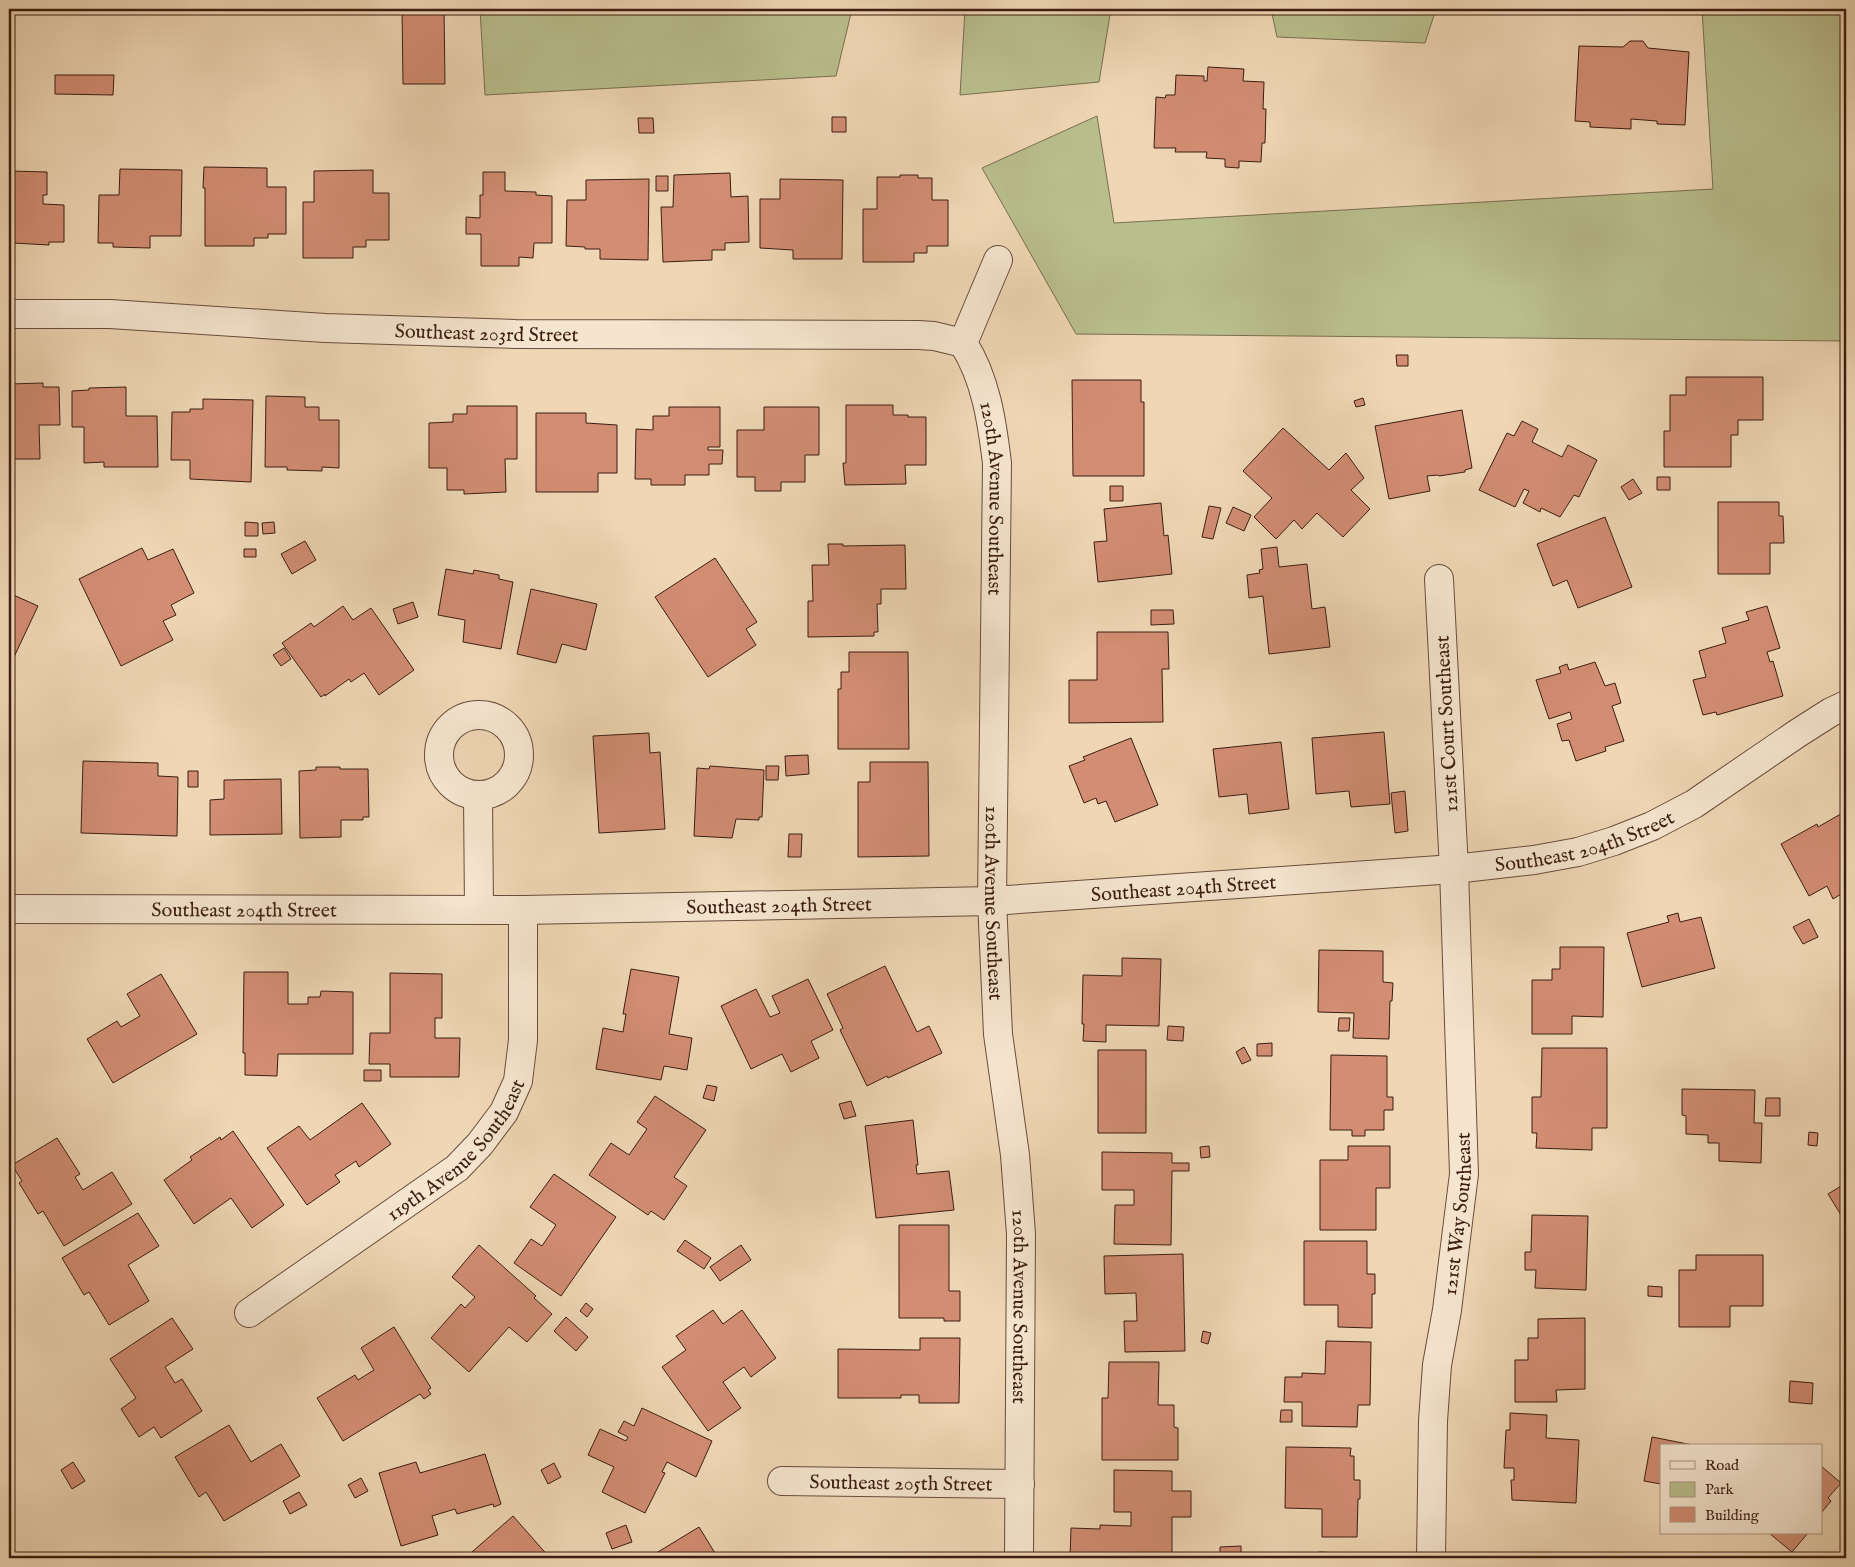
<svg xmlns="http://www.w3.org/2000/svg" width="1855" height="1567" font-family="'IM FELL English',serif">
<rect width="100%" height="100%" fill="#efd7b5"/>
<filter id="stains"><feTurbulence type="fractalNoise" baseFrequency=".004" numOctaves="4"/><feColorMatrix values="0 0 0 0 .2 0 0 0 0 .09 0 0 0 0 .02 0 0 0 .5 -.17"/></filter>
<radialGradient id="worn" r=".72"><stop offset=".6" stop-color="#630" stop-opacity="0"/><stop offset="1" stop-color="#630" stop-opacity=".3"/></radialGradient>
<!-- green -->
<path fill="#b9be8d" stroke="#7a6e50" d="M480 9H852L836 76 485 95Z
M965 9H1111L1099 82 960 95Z
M1271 9H1436L1425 43 1277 37Z
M1702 9H1846V341L1076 334 982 168 1097 116 1114 223 1713 189Z"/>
<!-- building -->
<path fill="#d28d73" stroke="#3c1d12" d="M402 9H444L445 84H403Z
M1630 41H1643L1648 48 1689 52 1685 125 1657 124V121L1631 119V129L1590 127V122L1575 121 1579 46 1623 47Z
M1208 67 1244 69 1243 81 1264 82 1263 109H1266L1265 143H1262L1261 162 1239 161V168L1225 167V159L1206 158 1207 152H1175L1176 148H1154L1156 97 1165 98 1166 95H1175L1176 75 1204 76V81H1207Z
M55 75H114L113 95 55 94Z
M832 117H846V132H832Z
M638 118H653L654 133H639Z
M204 167 267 168V187H286V234H268V238H254V246H205V188H203Z
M120 169 182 170 181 236H150V248L113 247V243H98L99 195H119Z
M373 170V193H389V240H366V247H353V258H303V202H314V171Z
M9 171 47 172V195H43V204L64 205V242H49V245L13 243V236H9Z
M483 172H505V191L536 192V195L552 196V243H534L533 258 519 257V266H481V234H466V217L480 218V195H483Z
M730 173 731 197 748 196 749 242 725 243V250H712V260L663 262 661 207H673L674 175Z
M900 175H918V178H932V200H948V246H927V253H914V262H863V209H877V177H900Z
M656 176H668V191H656Z
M649 179 648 260 600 259V249H585V247L566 246 567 200H586V180Z
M780 179 843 180 842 259H793V250L760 248V199H780Z
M1396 355H1408V366H1397Z
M1686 377H1763V420H1738V435H1731V467H1664V431H1670V395H1686Z
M1072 380H1141V402H1144V476H1073Z
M43 383V387H59L60 425H39L40 459H9V384Z
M126 387V416H157L158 467H104V462L84 463V427H72V391L89 390V388Z
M266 396 305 397V407H319V420H339V468L322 467V471L287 470V467H265Z
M1363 398 1365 405 1356 407 1354 401Z
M203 399 253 400 251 482 190 479V460H171L172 412H190V409H203Z
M846 405H893V415H908V417H926V465H905L906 484 845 485 843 463H846Z
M467 406H517V459H505L506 492 464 494V490H447V468H429V423L453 422V414H467Z
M669 407H720V447H708V450H723L722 464H709V475H685V485H651V479H635L636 429 653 430V416H669Z
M764 407H819V455H805V482H781V491H755V477H737V430H764Z
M1462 410 1472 468 1465 470V472L1439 476 1438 475 1427 476 1430 491 1389 499 1375 426Z
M536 413H586V423L617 425V473H598V492H536Z
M1522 421 1538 429 1532 442 1562 457 1568 445 1597 460 1579 497 1574 495 1560 517 1541 508 1540 512 1523 503 1529 491 1524 489 1515 507 1479 490 1507 433 1514 436Z
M1283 428 1329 470 1346 453 1364 478 1351 490 1370 509 1343 537 1317 513 1302 529 1294 520 1276 539 1254 517 1272 498 1243 471Z
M1657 477H1670V490H1657Z
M1633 479 1642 493 1629 500 1621 487Z
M1110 486H1123V501H1110Z
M1718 502H1779V516H1783L1784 543H1770V574H1718Z
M1161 503 1164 536 1168 535 1172 574 1098 582 1094 542 1107 541 1104 509Z
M1209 506 1221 508 1213 539 1202 537Z
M1233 507 1251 515 1244 531 1226 523Z
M1605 517 1632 587 1578 608 1567 580 1553 586 1537 544Z
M245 522 258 523V536H245Z
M274 522 275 533 263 534 262 523Z
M305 541 316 560 292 574 281 554Z
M828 544H843V546L905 545 906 589H881V604H877L878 632H874V636L808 637V601H813L812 565H829Z
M1277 547 1279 567 1307 564 1312 609 1325 607 1330 647 1269 654 1263 596 1249 598 1247 575 1260 573 1259 570 1263 569 1261 549Z
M142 548 148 560 173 549 194 593 171 605 176 615 163 621 173 640 121 666 79 579Z
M244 549H256V557H244Z
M715 558 757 622 746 629 756 645 708 677 655 597Z
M446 569 473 574 474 570 499 575V579L513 582 501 649 463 642 465 620 438 615Z
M531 589 597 604 586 650 562 644 556 663 517 654Z
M9 593 38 606 14 657 9 654Z
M413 602 418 617 398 624 393 609Z
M343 606 353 620 371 608 414 670 379 695 364 673 351 682 349 679 325 696V694L321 697 282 643 311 623 314 627Z
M1767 606 1780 648 1767 652 1770 662 1773 661 1783 696 1717 715 1716 712 1703 715 1693 680 1706 677 1699 651 1726 643 1722 628 1749 620 1746 612Z
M1151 610H1173L1174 624 1151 625Z
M1097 632H1168L1169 669H1162L1163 722 1069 723V680H1097Z
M284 648 291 659 281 666 273 655Z
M849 652H908L909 749H838V689H841V672H849Z
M1595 662 1605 686 1615 683 1621 703 1612 706 1624 741 1605 747 1606 751 1576 761 1569 740 1562 741 1557 724 1572 719 1570 712 1549 719 1536 680 1561 673 1559 667 1567 664 1569 670Z
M1384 732 1390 804 1351 807 1349 791 1316 794 1312 738Z
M649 733 650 753 660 752 665 829 599 833 593 736Z
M1131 738 1158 805 1115 822 1106 801 1098 804 1096 798 1084 803 1069 766 1085 760 1083 757Z
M1281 742 1289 809 1249 814 1247 794 1219 797 1213 749Z
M808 755 809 774 786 776 785 756Z
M83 761 158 763V776L178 777 177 836 81 833Z
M870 762H928L929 856 858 857V782H870Z
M710 766 764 770 762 817H759V820L736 819 732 838 694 836 697 768 709 769Z
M766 766H779L778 780H766Z
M316 767H340V769H368L369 817H363V820H341V837L300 838 299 771 316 770Z
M188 771H198V787H188Z
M281 779 282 834 210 835V800L224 799V780Z
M1405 791 1408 831 1395 833 1391 793Z
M1846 811V891L1833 899 1827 886 1809 896 1781 844 1817 824 1818 827Z
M789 834H802L801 857H788Z
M1678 913 1680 922 1701 917 1715 968 1642 987 1627 933 1669 922 1667 916Z
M1809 919 1818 937 1803 944 1793 927Z
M1560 947H1604L1603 1017 1572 1016V1034H1532V980H1552V969H1560Z
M1319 950 1383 951V982L1393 983 1392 1001H1390L1389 1039 1353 1038 1354 1013 1318 1012Z
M1122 958 1161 959 1159 1026 1106 1025V1042L1083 1041 1084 1024H1082L1083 975 1122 976Z
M885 966 917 1032 929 1026 942 1053 888 1078 887 1076 867 1086 840 1030 843 1028 827 994Z
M631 969 679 977 669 1034 692 1038 687 1070 664 1066 661 1080 596 1069 603 1028 623 1032 626 1014H623Z
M244 972H288V1004H308V997H320L321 991 353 992V1054H278L277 1076 245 1075V1053H243Z
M390 973 442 974V1018H435V1038H460L459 1077H390V1064H369L370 1033H390Z
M161 974 197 1034 113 1083 87 1039 117 1021 121 1027 140 1016 127 994Z
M808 979 833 1030 811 1041 819 1058 791 1072 782 1054 751 1069 721 1006 756 989 770 1017 780 1013 772 996Z
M1339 1018H1350L1349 1031H1338Z
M1168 1026 1184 1027 1183 1041 1167 1040Z
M1272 1043V1056H1257V1044Z
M1244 1047 1251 1060 1242 1064 1236 1052Z
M1542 1048H1607V1128H1592V1150L1536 1148 1537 1133H1532V1097H1541Z
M1098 1050H1146V1133H1098Z
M1331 1055 1387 1056V1097H1393V1110H1384V1130H1365V1136H1352V1130H1330Z
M364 1070H381V1081H364Z
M707 1085 717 1087 714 1101 703 1098Z
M1682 1089 1755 1090 1754 1123H1762L1761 1163 1719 1161V1143H1708V1135L1686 1134V1116L1682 1115Z
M655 1096 706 1130 674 1177 687 1186 664 1220 651 1211 648 1215 589 1175 611 1143 629 1155 647 1129 637 1122Z
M1766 1098H1780V1116H1765Z
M851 1101 856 1116 844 1119 839 1104Z
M362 1103 391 1144 359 1167 356 1161 335 1175 340 1182 307 1205 267 1148 299 1126 310 1140Z
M913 1120 918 1165H916L917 1174 949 1171 954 1210 876 1218 865 1126Z
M233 1131 284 1205 252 1228 231 1198 194 1224 164 1180 192 1160 190 1157 220 1137 221 1140Z
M1809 1132 1818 1133 1817 1146 1808 1145Z
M57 1138 80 1174 75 1177 83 1190 112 1172 132 1204 64 1246 43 1211 38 1214 19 1183 22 1181 12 1165Z
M1209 1146 1210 1157 1201 1158 1200 1147Z
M1348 1146H1390V1188H1376V1230H1320V1160H1348Z
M1102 1152 1172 1153V1163H1189V1171H1172L1171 1245 1114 1244 1115 1205H1134V1190H1102Z
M554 1174 616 1217 561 1296 514 1263 531 1239 542 1246 556 1225 530 1207Z
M1846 1183V1223L1828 1194Z
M138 1213 159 1246 128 1265 149 1301 109 1325 89 1292 84 1295 62 1258Z
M1532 1215 1588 1216 1586 1290 1535 1288 1536 1270H1525V1252H1531Z
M899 1225H949V1291H960V1321H944V1318H899Z
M685 1240 711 1258 704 1269 677 1251Z
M1304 1241H1367V1274H1375V1294H1372V1328L1338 1327V1305H1304Z
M479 1245 536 1296 534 1298 552 1314 527 1342 509 1327 469 1372 431 1338 461 1304 465 1308 475 1297 452 1277Z
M741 1245 751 1260 720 1281 710 1267Z
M1183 1254 1185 1351 1125 1352 1124 1321H1137L1136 1293 1105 1294 1104 1256Z
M1696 1255H1763V1306H1730V1327H1679V1270H1696Z
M1648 1286 1662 1287V1297L1648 1296Z
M586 1303 593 1309 587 1317 580 1311Z
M713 1310 723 1324 742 1310 776 1358 751 1377 744 1367 723 1382 741 1408 708 1431 662 1367 686 1350 676 1336Z
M566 1317 588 1337 576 1351 554 1331Z
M172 1318 193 1349 165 1367 175 1383 182 1379 202 1411 161 1438 154 1427 139 1437 121 1409 136 1398 110 1359Z
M1585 1318V1389L1556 1390 1557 1402H1515V1360H1528V1338H1538V1319Z
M394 1327 431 1388 428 1390 431 1394 424 1399 420 1394 343 1441 317 1398 355 1375 358 1380 374 1370 361 1348Z
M1203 1331 1211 1333 1208 1344 1201 1342Z
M920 1338H960L959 1403H919V1395H901V1398H838V1349L920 1350Z
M1326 1341 1371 1342 1370 1405H1358L1357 1427 1302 1426V1402H1284L1285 1377H1302V1373L1325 1374Z
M1109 1362H1159L1158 1405H1174V1427L1178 1428V1460H1102V1398H1108Z
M1790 1381 1813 1383 1812 1404 1789 1402Z
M642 1408 712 1441 696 1477 667 1462 662 1472 665 1473 645 1513 602 1492 614 1467 588 1455 600 1429 626 1441 628 1437 618 1432 624 1421 634 1426Z
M1281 1410H1292V1422H1280Z
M1510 1413 1547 1415 1546 1438 1579 1440 1576 1503 1512 1500 1511 1480H1514V1468H1504L1506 1430H1510Z
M229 1425 251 1462 281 1444 300 1476 224 1521 206 1492 199 1497 175 1457Z
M1652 1437 1698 1446H1661V1484L1644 1481Z
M1286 1447 1351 1448 1350 1456H1354V1480H1360V1499H1358L1357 1537H1322V1509L1285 1508Z
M485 1454 501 1504 494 1507 493 1504 457 1514 455 1509 432 1516 438 1535 401 1546 379 1473 416 1462 420 1473Z
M73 1462 85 1481 72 1489 61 1470Z
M554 1463 561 1477 548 1484 541 1470Z
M1821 1466 1841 1483 1828 1498 1831 1501 1821 1513Z
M1114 1470 1172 1471V1491H1191V1517H1172V1558H1070L1071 1528 1100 1529V1525L1131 1526V1512H1114Z
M361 1478 368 1491 355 1498 348 1485Z
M299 1492 307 1505 290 1514 283 1501Z
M513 1516 550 1558H465Z
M626 1525 632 1542 612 1549 606 1533Z
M699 1527 718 1558H648Z
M1769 1533H1808L1792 1552Z
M1241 1546V1558H1220V1547Z
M1319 1552 1363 1554V1558H1318Z"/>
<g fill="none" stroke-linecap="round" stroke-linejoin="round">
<defs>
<g id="minor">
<path id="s1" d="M998 260 963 343C986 379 992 422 997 463L992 901 998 1034 1015 1155 1021 1234 1019 1558"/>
<path id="s2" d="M9 314H110L325 328 515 334 918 335 934 336 963 343"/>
<circle cx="479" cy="755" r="40"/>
<path d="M478 796 479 910"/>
<path id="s3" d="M9 909 523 910 992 901 1454 869 1534 860 1578 852 1614 841 1652 826 1694 804 1798 733 1831 712 1846 705"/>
<path id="s4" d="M249 1313 457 1168 480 1144 504 1112 518 1081 523 1040V910"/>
<path id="s5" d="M782 1481 1020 1484"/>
<path id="s6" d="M1431 1558 1433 1421 1437 1365 1447 1310 1464 1174 1454 869 1439 579"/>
</g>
</defs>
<!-- minor casing -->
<use href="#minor" stroke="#694c3b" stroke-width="30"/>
<!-- minor -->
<use href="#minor" stroke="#f5e5cf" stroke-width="28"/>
</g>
<g text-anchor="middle" stroke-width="4" stroke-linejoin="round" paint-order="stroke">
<!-- street labels -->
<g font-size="20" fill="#3c1d12" stroke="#f5e5cf">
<text dy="7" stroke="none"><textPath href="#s2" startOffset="478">Southeast 203rd Street</textPath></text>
<text dy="7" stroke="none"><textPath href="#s1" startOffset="251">120th Avenue Southeast</textPath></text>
<text transform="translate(1446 724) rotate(-93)" y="7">121st Court Southeast</text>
<text dy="7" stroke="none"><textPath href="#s3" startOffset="1580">Southeast 204th Street</textPath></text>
<text dy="7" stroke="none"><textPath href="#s3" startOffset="1175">Southeast 204th Street</textPath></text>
<text dy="7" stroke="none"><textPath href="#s1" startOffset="656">120th Avenue Southeast</textPath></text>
<text dy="7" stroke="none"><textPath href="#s3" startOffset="770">Southeast 204th Street</textPath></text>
<text dy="7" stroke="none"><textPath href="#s3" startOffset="235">Southeast 204th Street</textPath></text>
<text dy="7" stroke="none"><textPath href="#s4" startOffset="266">119th Avenue Southeast</textPath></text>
<text dy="7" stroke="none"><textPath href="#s6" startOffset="346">121st Way Southeast</textPath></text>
<text dy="7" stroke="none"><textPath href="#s1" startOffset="1061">120th Avenue Southeast</textPath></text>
<text dy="7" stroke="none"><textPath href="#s5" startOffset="119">Southeast 205th Street</textPath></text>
</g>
</g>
<!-- margin -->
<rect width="1855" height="1567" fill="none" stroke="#efd7b5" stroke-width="30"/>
<rect x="10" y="10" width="1835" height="1547" fill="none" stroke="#3c1d12" stroke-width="2.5"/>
<rect x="15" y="15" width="1825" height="1537" fill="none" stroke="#3c1d12"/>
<!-- legend -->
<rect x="1660" y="1444" width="162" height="90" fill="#f5e5cf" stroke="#ab9583"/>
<rect x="1670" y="1461" width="25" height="8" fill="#f5e5cf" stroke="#ab9583"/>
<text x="1705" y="1470" font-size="15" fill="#3c1d12">Road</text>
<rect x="1670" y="1482" width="25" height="15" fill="#b9be8d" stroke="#ab9583"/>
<text x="1705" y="1494" font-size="15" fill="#3c1d12">Park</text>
<rect x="1670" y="1507" width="25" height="15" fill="#d28d73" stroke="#ab9583"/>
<text x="1705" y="1520" font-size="15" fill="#3c1d12">Building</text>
<rect width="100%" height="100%" filter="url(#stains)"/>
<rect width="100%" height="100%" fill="url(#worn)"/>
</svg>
